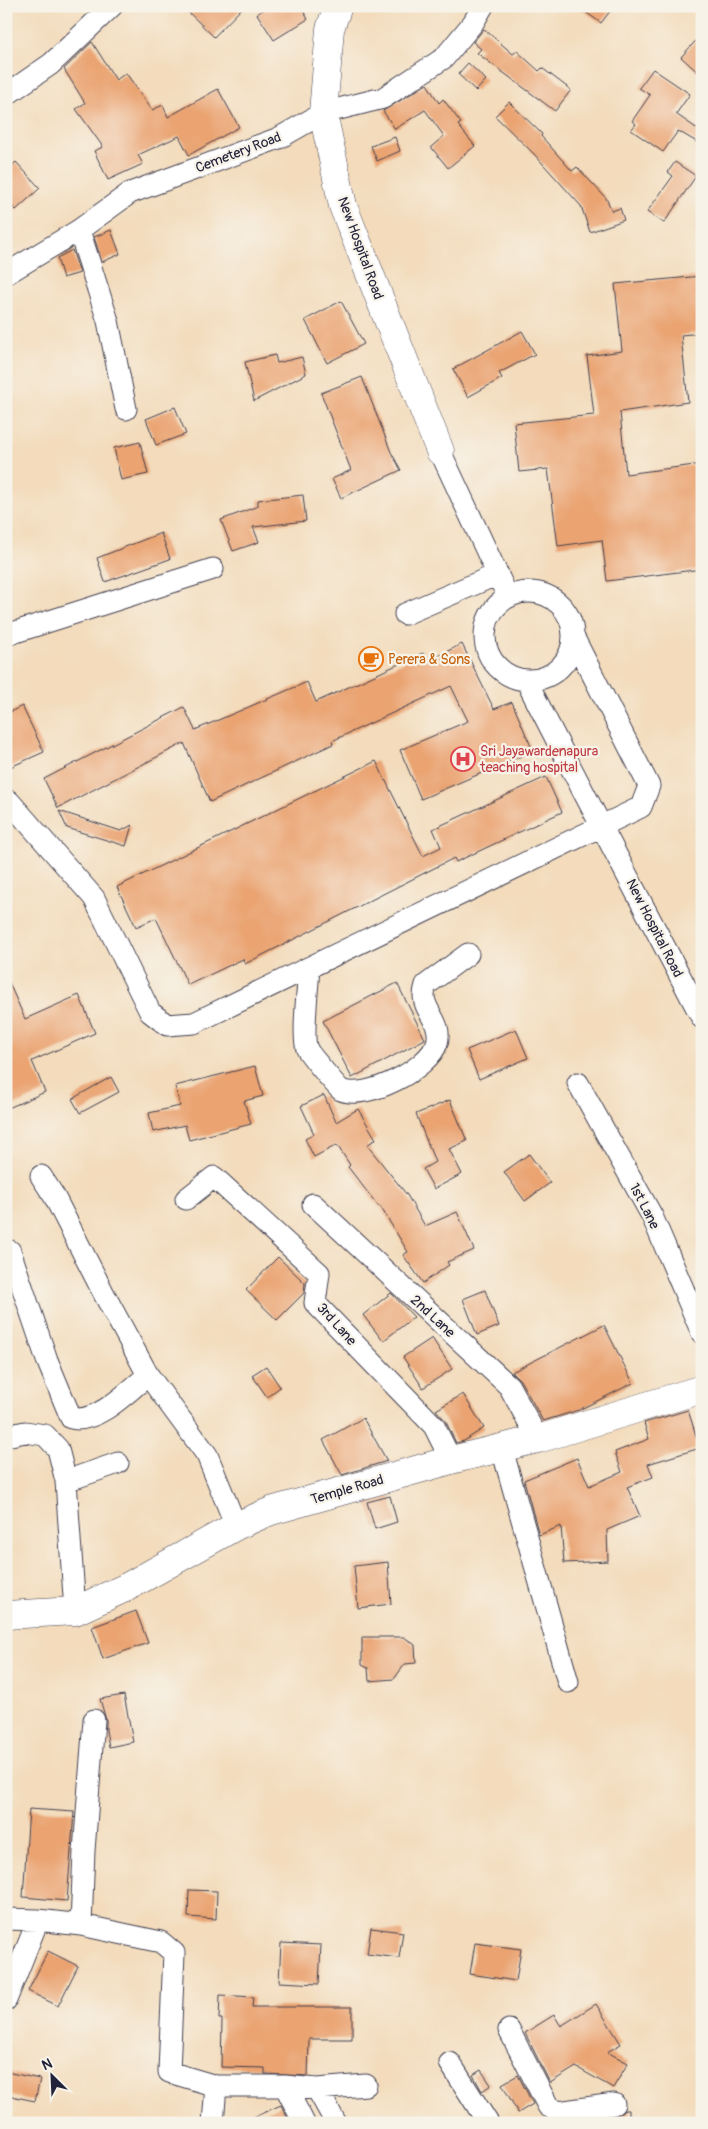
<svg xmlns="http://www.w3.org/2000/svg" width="708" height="2129" font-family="Pangolin,sans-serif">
<rect width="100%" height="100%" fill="#f7f3e8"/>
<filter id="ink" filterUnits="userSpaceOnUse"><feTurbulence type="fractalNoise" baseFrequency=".02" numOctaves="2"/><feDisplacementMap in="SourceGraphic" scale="10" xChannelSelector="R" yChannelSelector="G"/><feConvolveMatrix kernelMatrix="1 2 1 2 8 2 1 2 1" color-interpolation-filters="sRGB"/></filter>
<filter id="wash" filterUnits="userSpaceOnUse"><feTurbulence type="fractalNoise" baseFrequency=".0096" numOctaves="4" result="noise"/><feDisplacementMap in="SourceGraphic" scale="20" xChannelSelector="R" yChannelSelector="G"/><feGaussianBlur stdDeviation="1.12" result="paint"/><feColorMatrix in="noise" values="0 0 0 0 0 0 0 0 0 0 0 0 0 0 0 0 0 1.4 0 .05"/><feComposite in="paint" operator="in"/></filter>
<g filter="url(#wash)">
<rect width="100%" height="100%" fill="#f3dbbb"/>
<g id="blocks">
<!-- building -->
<path fill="#eaa371" d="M182 6H244L214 37Z
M268 6H300L308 19 274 40 257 14Z
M577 6H614L601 23Z
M484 29 513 54 517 51 539 71 542 68 571 90 555 111 477 53 481 49 473 42Z
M702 34V76L681 57Z
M92 42 116 80 126 73 152 110 163 105 168 117 218 89 239 127 189 155 179 136 138 155 143 164 108 180 94 151 103 147 76 109 85 103 64 69Z
M468 63 486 80 476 91 458 74Z
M653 69 690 94 676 114 702 132V145L678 131 663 152 631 130 636 124 632 121 650 95 639 88Z
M427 84 439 103 443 99 461 123 458 125 475 146 448 168 431 147 444 136 425 110 395 129 383 111Z
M509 102 542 134 541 136 572 171 577 167 606 198 612 211 620 208 624 220 590 232 581 206 534 154 495 116Z
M395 137 400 151 377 161 371 146Z
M16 162 40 188 16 210 6 200V170Z
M675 162 696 176 664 223 647 212 673 176 668 172Z
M111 230 120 254 102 262 94 237Z
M72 250 80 273 63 278 57 258Z
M702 276V333L681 335 688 402 620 412 626 474 702 464V569L607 581 602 540 558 546 548 469 519 472 514 423 594 415 587 356 622 351 615 284Z
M341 301 364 344 327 363 305 320Z
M522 331 535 354 499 373 502 378 468 397 453 369Z
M275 355 277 363 302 357 306 374 254 401 245 362Z
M362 377 391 452 401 470 341 498 332 479 351 470 321 393Z
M175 407 186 434 156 445 146 419Z
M140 442 148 474 121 480 114 448Z
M303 495 306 521 253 527 259 542 233 551 221 520 258 506V500Z
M161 533 170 559 105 582 97 558Z
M462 644 494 709 512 702 533 751 421 799 400 750 468 721 451 686 332 741 333 744 210 802 184 743 58 808 44 779 184 707 195 730 307 682 316 702 423 653 427 661Z
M22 706 44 752 6 769V714Z
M376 761 423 856 441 847 433 829 546 777 562 812 456 862 454 858 245 964 243 959 188 985 156 918 136 927 117 887Z
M59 811 121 831 132 825 126 846 67 828Z
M6 976 25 1019 79 995 95 1033 32 1061 45 1092 6 1109Z
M397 983 425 1039 352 1078 323 1021Z
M516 1029 528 1058 479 1079 467 1050Z
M255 1066 263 1096 244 1101 251 1124 189 1140 185 1125 153 1132 149 1113 180 1106 175 1086Z
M111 1077 119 1092 80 1113 72 1099Z
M324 1095 336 1122 358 1109 376 1139 367 1145 407 1195 425 1226 457 1212 474 1250 447 1262 449 1265 423 1283 403 1255 408 1252 380 1206 379 1207 348 1167 350 1165 337 1145 314 1157 305 1139 314 1134 301 1106Z
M450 1100 467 1141 449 1149 462 1174 434 1189 423 1169 435 1162 416 1114Z
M529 1154 550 1183 525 1201 504 1172Z
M278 1257 305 1283 304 1293 277 1320 246 1290Z
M485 1290 499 1326 477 1335 463 1299Z
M391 1293 414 1317 383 1341 363 1315Z
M604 1325 633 1383 579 1410 543 1421 520 1380 512 1372Z
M432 1338 452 1369 423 1388 403 1357Z
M266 1366 280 1387 267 1397 252 1375Z
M463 1394 484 1428 464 1441 456 1443 445 1420 436 1410Z
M688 1410 700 1448 648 1464 653 1477 627 1487 640 1516 607 1530 608 1561 564 1563 561 1526 539 1535 524 1480 577 1458 589 1486 622 1472 615 1452 649 1439 644 1423Z
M363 1418 387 1461 342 1475 323 1440Z
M390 1496 397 1522 375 1529 367 1502Z
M388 1562 391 1604 358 1608 354 1566Z
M136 1611 148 1643 103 1659 92 1627Z
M362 1637H404L415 1645 416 1663 405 1664 394 1679 369 1681 368 1668 362 1665Z
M124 1695 133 1742 109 1747 106 1730V1720L100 1699Z
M29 1809 74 1812 67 1901 23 1897Z
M189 1890 217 1891 216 1919 188 1917Z
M371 1928 403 1932 399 1958 367 1954Z
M281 1943 321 1945 319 1984 279 1982Z
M475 1943 521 1949 516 1981 470 1974Z
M48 1951 78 1966 58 2006 28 1991Z
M220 1995 253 1997 252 2007H352V2039H309L308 2076 265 2074V2068L221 2067 222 2019H219Z
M596 2004 621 2044 607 2052 628 2063 613 2088 576 2067 550 2083 525 2033 554 2015 561 2026Z
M481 2070 491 2085 482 2091 473 2075Z
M6 2072 40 2079 35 2101 6 2095Z
M518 2075 533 2104 518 2113 502 2084Z
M281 2105 290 2123H240Z
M625 2110H629V2123H571L616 2116Z"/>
</g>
</g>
<g filter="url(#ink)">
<use href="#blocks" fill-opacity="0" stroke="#413e4e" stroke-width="1"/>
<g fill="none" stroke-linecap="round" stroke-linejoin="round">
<defs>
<path id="minor" d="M6 95 51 64 112 6
M79 230 108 321 126 409
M6 274 79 230 130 193 279 138 323 113 383 98 444 58 473 23 483 6
M440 451 508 597
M485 636a44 44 0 1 1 88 0a44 44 0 1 1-88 0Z
M405 614 498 574
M6 635 213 569
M526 680C583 793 643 905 702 1018
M9 801 94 898 150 1012 167 1025 194 1023 641 807 649 786 574 638
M309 969C308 984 302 1038 307 1049 309 1054 338 1088 341 1090 366 1101 429 1069 437 1043 443 1023 424 1012 424 996 424 993 425 988 426 985L468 954
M578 1083 652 1216 702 1333
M41 1176 54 1196 104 1294 148 1375 207 1455 236 1526
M186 1199 214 1177 319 1273 315 1303 434 1426 451 1460
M313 1204 509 1386 538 1439
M10 1251 47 1360 71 1418C96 1425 130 1390 148 1375
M6 1436 25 1432 45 1435 58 1449 66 1481 75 1611
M502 1449 568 1682
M66 1481 118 1463
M6 1919 38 1920 81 1925 161 1942 174 1953 169 2072 216 2086H285L317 2089 366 2085
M81 1925 84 1851 94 1720
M6 2000 38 1920
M509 2030 548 2106 558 2112 614 2104
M450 2063 488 2123
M285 2086 304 2123
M317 2089 336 2123
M213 2123 216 2086"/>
<path id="major" d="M338 6 330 29 323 113 343 206 440 451
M6 1615 75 1611 127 1587 236 1526 271 1511 451 1460 538 1439 702 1389"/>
</defs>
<!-- minor casing -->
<use href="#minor" stroke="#413e4e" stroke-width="23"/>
<!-- major casing -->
<use href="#major" stroke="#413e4e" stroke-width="29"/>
<!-- minor -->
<use href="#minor" stroke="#fff" stroke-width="21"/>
<!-- major -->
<use href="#major" stroke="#fff" stroke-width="28"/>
</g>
</g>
<!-- icons -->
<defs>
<symbol id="cafe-ring" viewBox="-11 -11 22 22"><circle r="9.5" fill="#f7f3e8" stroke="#e8710a" stroke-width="1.5"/><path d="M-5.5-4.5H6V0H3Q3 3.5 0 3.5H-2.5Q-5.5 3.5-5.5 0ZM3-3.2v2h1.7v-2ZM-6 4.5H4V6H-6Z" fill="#e8710a"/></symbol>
<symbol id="hospital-ring" viewBox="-11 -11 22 22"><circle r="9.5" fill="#f7f3e8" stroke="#e0444e" stroke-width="1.5"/><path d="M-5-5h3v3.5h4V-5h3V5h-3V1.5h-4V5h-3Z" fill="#e0444e"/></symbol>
</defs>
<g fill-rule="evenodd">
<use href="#cafe-ring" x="357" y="645" width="28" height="28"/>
<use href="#hospital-ring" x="449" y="745" width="28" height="28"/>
</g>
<g text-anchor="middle" stroke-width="4.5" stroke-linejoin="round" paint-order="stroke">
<!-- street labels -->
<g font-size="14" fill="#22223b" stroke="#f7f3e8">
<text transform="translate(238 152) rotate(-21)" y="5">Cemetery Road</text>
<text transform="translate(361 248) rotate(70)" y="5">New Hospital Road</text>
<text transform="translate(655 928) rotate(63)" y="5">New Hospital Road</text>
<text transform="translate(645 1206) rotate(63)" y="5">1st Lane</text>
<text transform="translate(433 1316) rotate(43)" y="5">2nd Lane</text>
<text transform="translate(337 1324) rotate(48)" y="5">3rd Lane</text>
<text transform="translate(347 1489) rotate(-16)" y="5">Temple Road</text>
</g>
<!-- food labels -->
<g font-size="14" fill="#c56008" stroke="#f7f3e8" text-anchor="start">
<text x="388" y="664">Perera &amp; Sons</text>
</g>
<!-- health labels -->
<g font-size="14" fill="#be3a42" stroke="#f7f3e8" text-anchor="start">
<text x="480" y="756">Sri Jayawardenapura<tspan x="480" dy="16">teaching hospital</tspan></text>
</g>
</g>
<!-- margin -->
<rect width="708" height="2129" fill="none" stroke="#f7f3e8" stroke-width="25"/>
<!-- north arrow -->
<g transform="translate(52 2076) rotate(336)" stroke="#f7f3e8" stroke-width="4" paint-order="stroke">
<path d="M0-4L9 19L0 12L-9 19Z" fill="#22223b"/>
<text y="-8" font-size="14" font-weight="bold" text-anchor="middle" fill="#22223b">N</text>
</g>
</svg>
